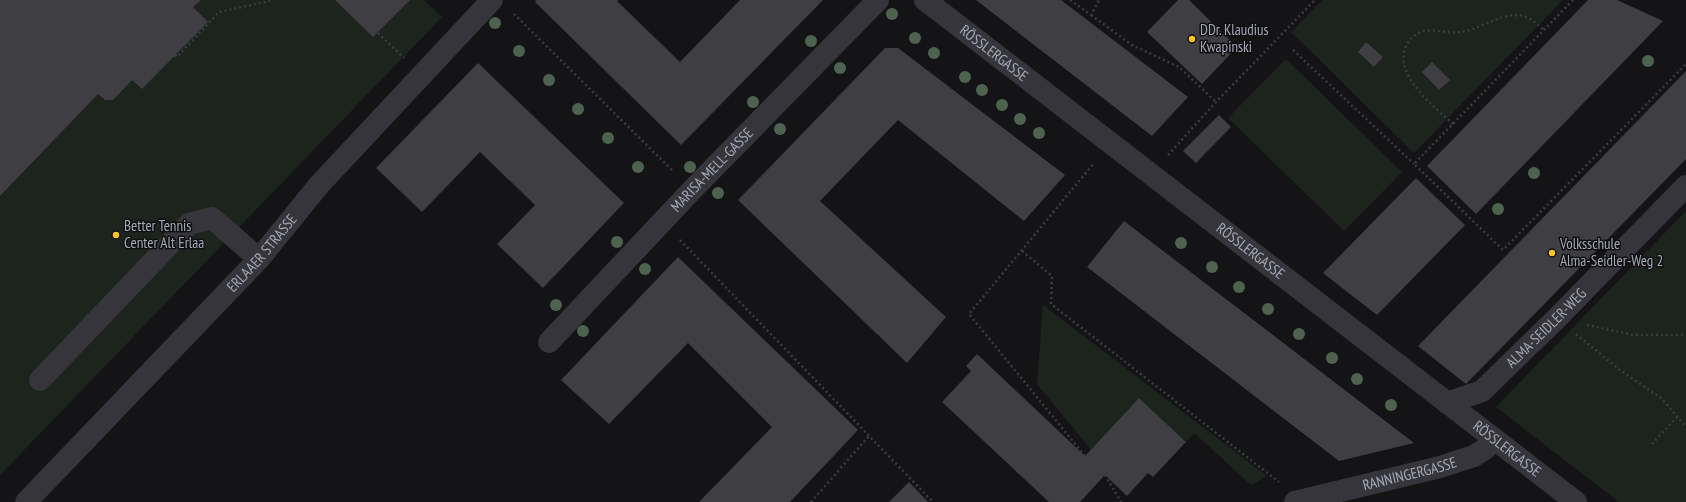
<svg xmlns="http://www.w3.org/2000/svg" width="1686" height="502" font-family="'PT Sans Narrow',sans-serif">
<rect width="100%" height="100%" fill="#141416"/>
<!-- green -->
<path fill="#1c241d" d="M0 0H424L442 17 0 475Z
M1322 0H1563L1414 153 1291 32Z
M1286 59 1402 172 1344 231 1228 118Z
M1686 211V502H1619L1496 407Z
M1043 305 1267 476 1251 485 1194 433 1186 442 1139 398 1091 450 1037 384Z"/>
<!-- building -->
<path fill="#3e3e43" d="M0 0H201L193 7 208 22 142 89 132 80 113 100H105L98 94 0 196Z
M335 0H410L373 37Z
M536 0H619L617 1 680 62 740 0H823L681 145 535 2Z
M976 0H1061L1188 97 1152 136Z
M1178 0H1189L1237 47 1202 84 1147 32Z
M1588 0H1617L1663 21 1476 214 1427 166Z
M1366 42 1383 57 1374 67 1358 52Z
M885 48H898L1065 175 1024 221 898 120 820 201 946 317 907 363 738 200Z
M1432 62 1450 80 1439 90 1422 72Z
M478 63 624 203 543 288 497 244 535 205 480 152 422 212 376 168Z
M1686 71V159L1466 384 1418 346Z
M1219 115 1231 127 1196 163 1183 151Z
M1416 178 1465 225 1377 315 1323 273Z
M1124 221 1414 443 1339 461 1087 267Z
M678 257 858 430 790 502H699L772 427 688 343 609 424 561 380Z
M977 354 1085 456 1139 398 1186 442 1153 477 1148 473 1127 496 1105 475 1080 502H1049L942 402 971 371 966 366Z
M909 482 928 502H889Z"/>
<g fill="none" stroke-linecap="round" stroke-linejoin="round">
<!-- path -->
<path stroke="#3b3c42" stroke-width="2.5" stroke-dasharray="2 3" stroke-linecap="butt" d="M1070 0 1091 15 1099 0
M1573 0 1414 164 1503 250 1686 64
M514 14 674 172
M1091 15 1132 45 1179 67 1216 102
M378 33 404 58
M1293 50 1414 164
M175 55 177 57 219 12 274 0
M1453 124C1435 107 1393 76 1406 46 1409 39 1416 33 1424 31 1436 29 1449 34 1460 32 1483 30 1507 6 1530 19 1535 21 1539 26 1544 30
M1168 155 1216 102 1315 0
M680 240 933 502
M1022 251 1052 276 1051 304 1279 482
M1587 325 1633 335H1686
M1576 334 1620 370 1661 398 1686 427
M1652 444 1677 417
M1085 456 969 314 1094 163
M1105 475 1121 502
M811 502 869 436"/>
<!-- minor -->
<g stroke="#35353b" stroke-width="22">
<path id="s1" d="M925 0 1576 502"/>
<path id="s2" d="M549 342 692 190 878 0"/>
<path d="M40 380 189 224 212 218 259 259"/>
<path id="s3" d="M1447 403 1482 391 1557 318 1686 186"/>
<path id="s4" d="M26 502 259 259 319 185 492 0"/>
<path id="s5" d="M1295 502 1440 467 1474 456 1485 449 1494 439"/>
</g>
</g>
<!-- trees -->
<g fill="#4d6350">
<circle cx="892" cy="14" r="6"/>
<circle cx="495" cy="23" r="6"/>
<circle cx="915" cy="38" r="6"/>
<circle cx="811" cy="41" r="6"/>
<circle cx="519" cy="51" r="6"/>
<circle cx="934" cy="53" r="6"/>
<circle cx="1648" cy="61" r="6"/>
<circle cx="840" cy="68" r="6"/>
<circle cx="965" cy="77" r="6"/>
<circle cx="549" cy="80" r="6"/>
<circle cx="982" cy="90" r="6"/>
<circle cx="753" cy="102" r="6"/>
<circle cx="1002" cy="105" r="6"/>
<circle cx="578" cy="109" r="6"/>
<circle cx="1020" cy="119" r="6"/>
<circle cx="780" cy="129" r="6"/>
<circle cx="1039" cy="133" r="6"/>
<circle cx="608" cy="138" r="6"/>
<circle cx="638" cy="167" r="6"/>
<circle cx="690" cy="167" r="6"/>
<circle cx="1534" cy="173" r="6"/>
<circle cx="718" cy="193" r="6"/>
<circle cx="1498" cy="209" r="6"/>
<circle cx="617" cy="242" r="6"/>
<circle cx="1181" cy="243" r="6"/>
<circle cx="1212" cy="267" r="6"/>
<circle cx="645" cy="269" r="6"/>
<circle cx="1239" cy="287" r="6"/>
<circle cx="556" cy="305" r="6"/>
<circle cx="1268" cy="309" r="6"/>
<circle cx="583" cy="331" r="6"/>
<circle cx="1299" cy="334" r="6"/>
<circle cx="1332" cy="358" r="6"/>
<circle cx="1357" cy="379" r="6"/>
<circle cx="1391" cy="405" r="6"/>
</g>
<!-- markers -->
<g fill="#fdc226" stroke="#0f0f11" stroke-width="1.5">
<circle cx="1192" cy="39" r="4"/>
<circle cx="116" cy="235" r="4"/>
<circle cx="1552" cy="253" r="4"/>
</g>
<g text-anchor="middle" stroke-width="3" stroke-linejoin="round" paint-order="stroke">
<!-- poi labels -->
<g font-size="15" fill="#a5a9b7" stroke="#0f0f11" text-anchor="start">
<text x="1200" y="35">DDr. Klaudius<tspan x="1200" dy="17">Kwapinski</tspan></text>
<text x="124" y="231">Better Tennis<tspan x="124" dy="17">Center Alt Erlaa</tspan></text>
<text x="1560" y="249">Volksschule<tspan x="1560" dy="17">Alma-Seidler-Weg 2</tspan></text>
</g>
<!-- street labels -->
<g font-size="15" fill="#a5a9b7" stroke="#0f0f11">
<text dy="5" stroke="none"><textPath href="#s1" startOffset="87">RÖSSLERGASSE</textPath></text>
<text dy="5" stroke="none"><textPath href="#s2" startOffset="237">MARISA-MELL-GASSE</textPath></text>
<text dy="5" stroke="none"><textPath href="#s1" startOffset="411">RÖSSLERGASSE</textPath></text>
<text dy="5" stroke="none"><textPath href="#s4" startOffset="343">ERLAAER STRASSE</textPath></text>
<text dy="5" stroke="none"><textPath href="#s3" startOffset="127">ALMA-SEIDLER-WEG</textPath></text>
<text dy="5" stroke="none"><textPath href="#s1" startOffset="735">RÖSSLERGASSE</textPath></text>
<text dy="5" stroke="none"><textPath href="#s5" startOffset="118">RANNINGERGASSE</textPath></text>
</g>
</g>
</svg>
